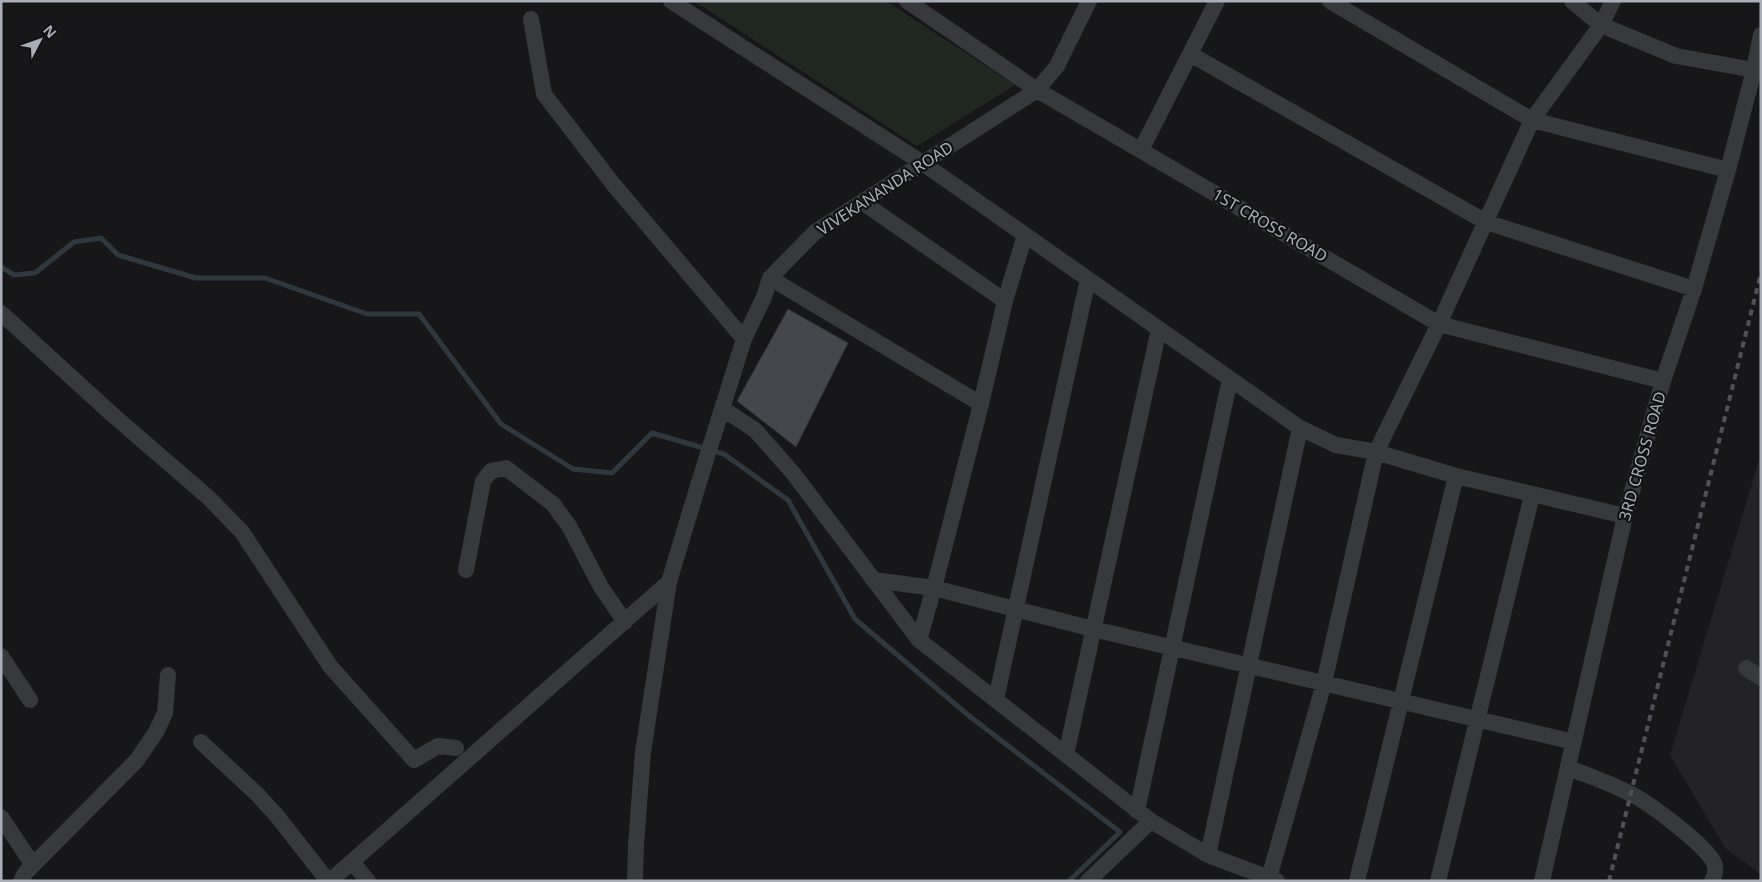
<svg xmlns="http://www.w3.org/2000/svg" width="1762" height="882" font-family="'Noto Sans',sans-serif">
<rect width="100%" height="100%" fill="#171719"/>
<!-- built -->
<path fill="#232326" d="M1761 454V874L1725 848 1670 755Z"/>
<!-- green -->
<path fill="#212822" d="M694 1H886L1015 85 917 146Z"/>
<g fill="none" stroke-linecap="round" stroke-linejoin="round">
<!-- stream -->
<path stroke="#2f383e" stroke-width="5" d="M1 267 14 275 35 273 74 242 101 238 118 255 196 278H265L367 314H419L501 424 573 469 612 473 652 433 724 454 788 500 855 619 968 715 1120 832 1069 881"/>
</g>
<!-- building -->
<path fill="#46474c" stroke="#313134" d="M788 309 848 343 796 447 737 401Z"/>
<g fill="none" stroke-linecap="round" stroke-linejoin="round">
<!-- minor -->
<path stroke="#38393d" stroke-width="16" d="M671 1 924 164 1300 428 1336 445 1376 452 1456 476 1625 516
M907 1 1037 90 1439 324 1663 381
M1330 1 1532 120 1728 170
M1572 1 1601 25 1676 56 1754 70
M531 19 544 94 613 184 744 339
M1190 54 1486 222 1694 289
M1141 150 1217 1
M862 202 1005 301
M770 278 981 404
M1 313 114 416 209 498 242 532 330 666 414 760 438 746 456 748
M723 409 755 430 793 473 919 640 1151 821 1208 855 1277 881
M466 570 483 481 491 471 506 468 553 504 569 526 601 587 625 622
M874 580 934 588 1093 629 1574 742
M919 640 934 588 981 404 1005 301 1025 235
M1 656 30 700
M1746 668 1761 678
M996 699 1088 279
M201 742 258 795 277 816 328 881
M1066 755 1159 329
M1569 768C1589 776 1610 783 1629 793 1647 801 1707 846 1714 863 1717 869 1715 875 1712 881
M1137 811 1230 379
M1 817 33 865
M1208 855 1300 428
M352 862 368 881
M1269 878 1324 683 1376 452 1439 324 1532 120 1601 25 1613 1
M21 881 26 872 137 760 156 732 165 713 168 675
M330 881 669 582
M635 881 636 844 643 752 669 582 700 479 744 339 764 297 770 278 815 232 1037 90 1057 66 1089 1
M1088 881 1151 821
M1357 881 1456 476
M1438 881 1532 495
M1542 881 1625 516 1663 381 1694 289 1728 170 1754 70 1761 35"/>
<!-- rail -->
<path stroke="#4f5156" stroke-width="4" stroke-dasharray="6 5" stroke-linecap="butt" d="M1609 881 1761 273"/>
</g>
<g text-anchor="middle" stroke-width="4.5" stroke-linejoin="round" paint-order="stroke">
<!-- street labels -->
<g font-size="16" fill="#a9aeb8" stroke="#121214">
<text transform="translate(885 188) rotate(-33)" y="6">VIVEKANANDA ROAD</text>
<text transform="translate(1270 225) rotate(30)" y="6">1ST CROSS ROAD</text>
<text transform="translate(1642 456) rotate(-74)" y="6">3RD CROSS ROAD</text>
</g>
</g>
<!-- border -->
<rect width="1762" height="882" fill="none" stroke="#a9aeb8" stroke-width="5"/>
<!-- north arrow -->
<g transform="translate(40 40) rotate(49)" stroke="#121214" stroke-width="4" paint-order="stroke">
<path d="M0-4L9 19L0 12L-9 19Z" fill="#a9aeb8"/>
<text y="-8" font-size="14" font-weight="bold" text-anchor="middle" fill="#a9aeb8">N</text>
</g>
</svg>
